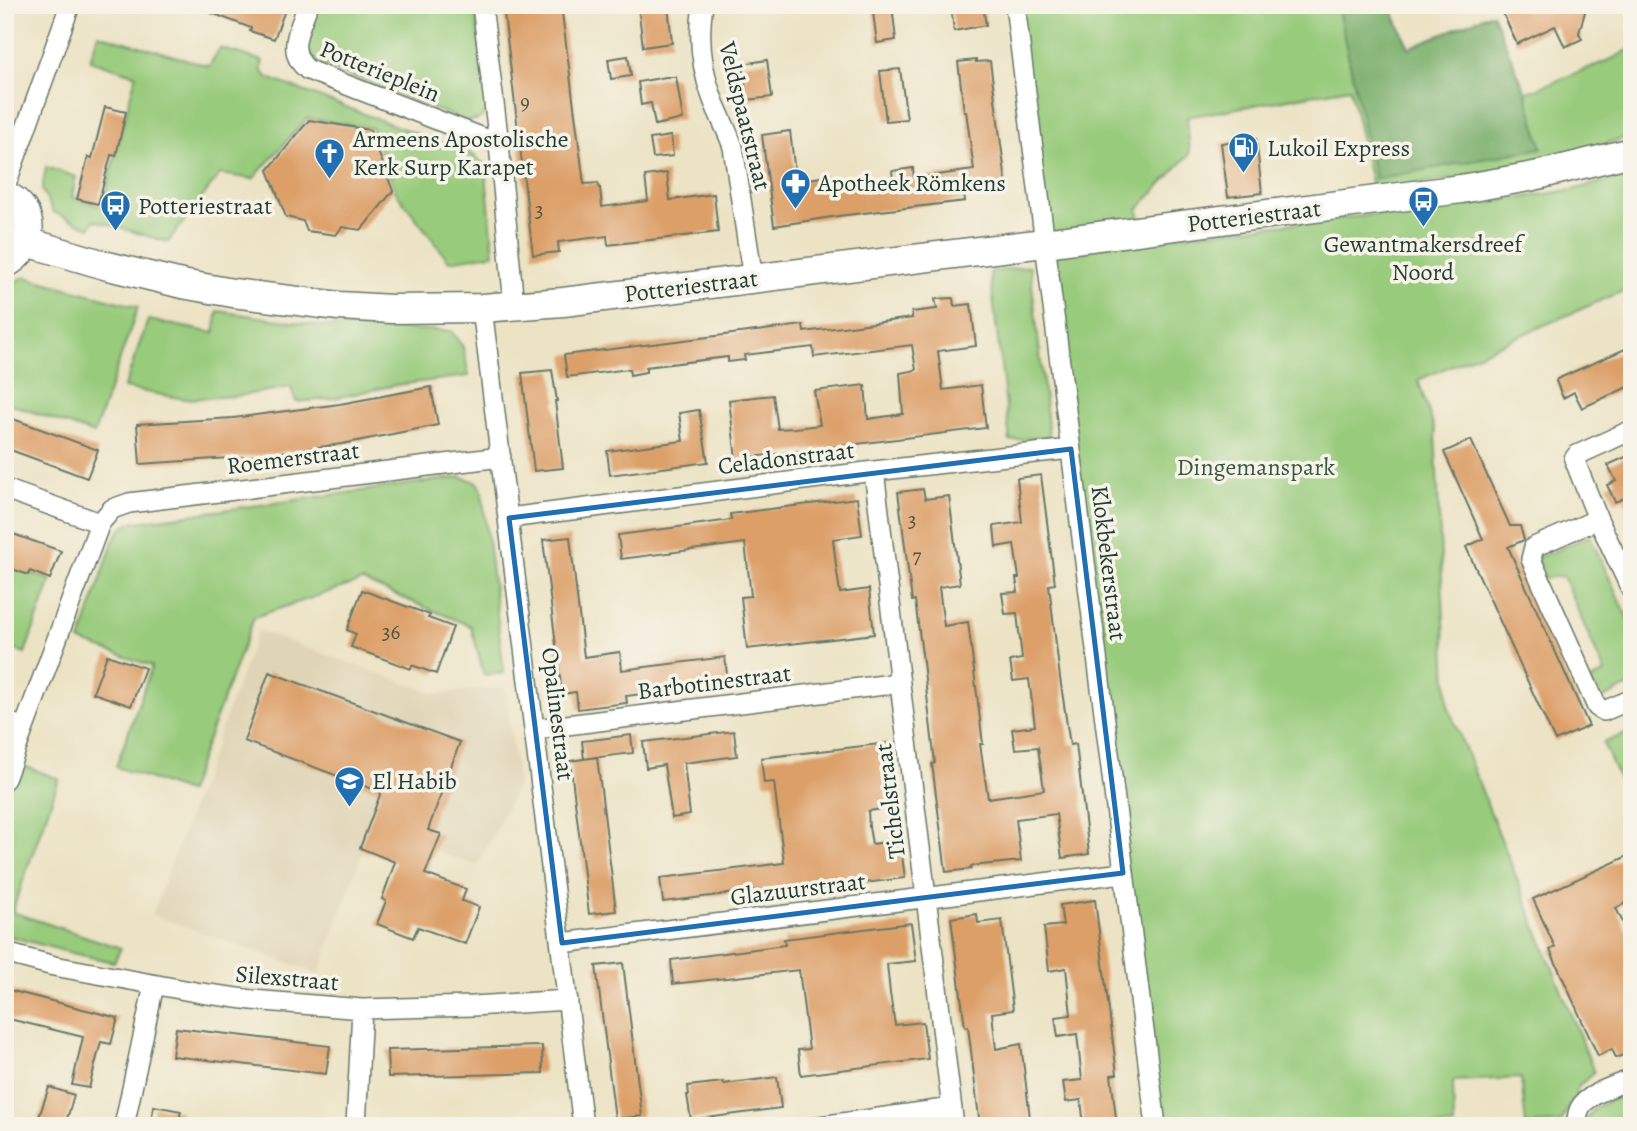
<svg xmlns="http://www.w3.org/2000/svg" width="1637" height="1131" font-family="Alegreya,serif">
<rect width="100%" height="100%" fill="#f7f3e8"/>
<filter id="ink" filterUnits="userSpaceOnUse"><feTurbulence type="fractalNoise" baseFrequency=".0143" numOctaves="2"/><feDisplacementMap in="SourceGraphic" scale="14" xChannelSelector="R" yChannelSelector="G"/><feConvolveMatrix kernelMatrix="1 2 1 2 8 2 1 2 1" color-interpolation-filters="sRGB"/></filter>
<filter id="wash" filterUnits="userSpaceOnUse"><feTurbulence type="fractalNoise" baseFrequency=".00686" numOctaves="4" result="noise"/><feDisplacementMap in="SourceGraphic" scale="28" xChannelSelector="R" yChannelSelector="G"/><feGaussianBlur stdDeviation="1.57" result="paint"/><feColorMatrix in="noise" values="0 0 0 0 0 0 0 0 0 0 0 0 0 0 0 0 0 1.4 0 .05"/><feComposite in="paint" operator="in"/></filter>
<g filter="url(#wash)">
<rect width="100%" height="100%" fill="#ece3c4"/>
<!-- built -->
<path fill="#dfd4b5" d="M258 630 436 694 505 686 518 785 477 866 383 831 374 856 362 853 319 974 152 915Z"/>
<!-- green -->
<path fill="#98cb7c" stroke="#5c8458" stroke-width="2" d="M316 5H475L488 107C484 119 477 121 465 121L318 64C298 41 307 31 316 5Z
M1017 5H1390L1409 48 1492 13 1526 93 1614 58 1632 48V136L1557 157 1473 176 1373 191 1350 88 1187 117 1190 154 1138 209 1144 239 1487 203 1572 190 1632 174V287L1418 380 1435 431 1448 706 1594 1072 1579 1086 1561 1123 1526 1125 1521 1078 1453 1081 1454 1126H1157Z
M98 34 209 66 220 48 263 61 261 70 268 78 473 155 485 165 494 254 449 261 396 192 372 128 307 118 253 179 220 174 168 242 94 220 90 228 53 212 42 190 46 167 76 177 72 197 102 207 136 75 90 60Z
M1030 266 1049 436 1010 441 990 272Z
M25 277 138 307 94 434 5 402V286Z
M218 311 321 326 451 331 463 347 469 376 396 385 330 399 296 402 291 387 238 396 184 399 124 388 148 320 214 333Z
M461 477 477 482 482 491 504 673 484 675 471 626 362 581 254 617 188 792 116 767 152 666 80 641 113 542C117 533 121 528 130 523Z
M1590 536 1632 628V685L1599 700 1590 681 1605 673 1563 576 1545 578 1537 558Z
M5 564 51 580 25 653 5 646Z
M1632 731V808L1603 743Z
M19 764 59 779 12 912 121 948 114 962 72 953 5 935V803Z
M1632 1091V1126H1581V1124L1596 1107Z"/>
<!-- forest -->
<path fill="#7aaf6c" stroke="#4c7650" stroke-width="2" d="M1337 5H1390L1409 48 1492 13 1526 93 1542 148 1375 179Z"/>
<g id="blocks">
<!-- building -->
<path fill="#dc9f68" d="M196 5H287L274 39 250 31 251 28 196 7Z
M503 5H561L584 184 598 183 599 188H600L602 207 648 201 645 176 667 173 670 200 714 194 718 232 608 245 607 236 558 242 559 252 533 255Z
M638 5H668L672 43 643 47Z
M872 5H892L896 40 877 43Z
M951 5H983L986 25 954 31Z
M1499 5H1587L1579 33 1582 39 1565 47 1555 26 1517 44Z
M628 56 631 76 611 79 608 59Z
M767 60 772 97 747 100 743 64Z
M976 60V62L990 61 1006 182 995 184 996 188 964 192 965 201 838 216 774 226 762 135 790 131 796 181 828 176 830 187 893 179 892 171 913 168 914 178 974 170 966 111H964L958 62Z
M900 69 907 119 886 121 880 71Z
M666 77H676L683 119 655 125 651 103 641 105 638 82Z
M105 107 126 112 116 156 111 155 98 204 77 199 88 157 92 158Z
M309 120 370 130 393 191 361 230 342 227 336 235 307 231 303 221 286 217 268 170Z
M671 136 673 156 653 158 650 139Z
M1256 138 1262 193 1228 197 1221 143Z
M953 298 954 306 971 304 976 346 938 351 943 390 981 385 986 428 736 459 729 400 773 395 778 429 795 428 820 425 814 391 865 385 868 419 903 414 900 373 916 370 912 345 814 357 813 347 744 355 745 360 728 362V357L646 367V372L630 375 629 369 567 377 564 355 803 325 804 332 912 318V312L937 309 935 299Z
M1632 346V385L1582 408 1574 392 1563 398 1556 381 1557 379Z
M552 370 557 401H555L563 468 534 471 522 373Z
M431 387 438 425 342 444 245 457 140 464 137 424 233 418 340 404Z
M699 410 708 462 610 475 607 451 683 441 679 413Z
M5 416 98 450 87 478 5 448Z
M1471 440 1510 526H1520L1524 540 1508 547 1589 726 1555 741 1466 547 1483 539 1444 452Z
M1632 454V515L1624 498 1615 502 1607 485 1616 481 1608 465Z
M1041 475 1055 584 1049 585 1060 678 1070 745 1076 744 1089 854 1062 858 1056 814 1016 819 1021 861 971 866V869L946 872 932 764 935 763 922 654 915 600 912 601 898 492 923 489 925 499 949 496 960 584 939 587 944 626 968 622 983 744H980L988 798 1044 790 1038 747 1015 749 1012 729 1035 726 1029 679 1013 681 1010 661 1022 659 1017 613 1005 614 1002 593 1018 592 1016 578H1019L1014 544 996 547 994 526 1022 522 1017 478Z
M857 498 862 535 833 539 836 565 840 593 869 589 874 634 747 649 741 597 751 596 745 543 621 559 618 535 731 520 730 514Z
M5 531 61 551 50 579 30 571 28 575 5 566Z
M570 537 584 657 620 652 622 670 725 657 728 683 626 696 627 703 578 709 576 692 562 694 543 540Z
M362 590 430 615 428 618 453 627 436 674 412 665 411 669 351 647 356 634 347 630Z
M107 655 145 668 131 706 93 693Z
M269 672 460 742 428 830 441 834 425 874 466 889 462 901 479 907 465 944 418 927 413 938 377 924 386 901 382 899 395 862 360 848 381 792 244 741Z
M734 731 737 756 684 763 690 815 672 818 664 765 646 768 643 742Z
M631 735 633 753 584 759 582 741Z
M888 743 896 807 868 811 869 827 872 844 900 840 905 878 778 894 777 888 663 902 660 878 784 863 774 782 764 783 761 758Z
M597 757 616 911 589 914 570 761Z
M1632 854V900L1616 908 1632 942V1051L1616 1058 1612 1049 1598 1056 1550 950 1555 947 1533 899Z
M1095 900 1117 1074 1111 1075 1117 1126H1084L1081 1100 1066 1102 1063 1082 1082 1080 1077 1034 1058 1037 1055 1017 1071 1015 1066 968 1049 971 1044 927 1063 925 1060 905Z
M977 914 978 923 1002 920 1013 1010 992 1013 996 1049 1021 1044 1031 1126H980L968 1026 965 1027 951 918Z
M911 923 916 961 887 964 890 993 895 1025 923 1022 928 1059 801 1075 798 1050 809 1049 799 970 673 984 671 960 785 945 784 939Z
M623 963 642 1116 615 1119 596 966Z
M5 989 118 1018 111 1044 101 1042 89 1088 72 1085 83 1037 5 1018Z
M176 1028 330 1046 326 1074 172 1056Z
M542 1046 543 1073 388 1077 387 1050Z
M777 1077 781 1108 691 1120 687 1095H689L688 1086 723 1082V1084Z
M49 1087 74 1095 65 1126H36Z
M154 1106 181 1111 178 1126H150Z"/>
</g>
</g>
<g filter="url(#ink)">
<use href="#blocks" fill-opacity="0" stroke="#677766" stroke-width="2"/>
<g fill="none" stroke-linecap="round" stroke-linejoin="round">
<defs>
<path id="street" d="M308 5C300 28 285 52 308 70L499 144
M482 5 499 144 514 306
M703 5C698 36 701 67 712 97 718 114 727 129 733 147L753 279
M1015 5 1156 1126
M5 187 70 5
M482 308 583 1126
M1632 430 1577 455 1574 459 1598 519 1632 591
M874 471 954 1126
M5 489 100 523
M509 518 874 471 1071 449
M1598 519 1534 547 1531 559 1597 707 1604 711 1632 699
M5 721 24 728
M535 729 900 683
M5 779 100 523 112 509 129 503 501 457
M562 943 1123 873
M5 953 54 966 201 993 252 1000 362 1009 473 1006 568 1000
M124 1126 154 985
M356 1126 362 1009
M820 1126 952 1108
M1576 1126C1577 1120 1577 1114 1580 1108 1587 1094 1617 1085 1632 1079"/>
<path id="secondary" d="M5 195C37 210 36 248 5 264
M27 242 108 266 182 284 233 293 339 306 392 309 482 308 563 302 1044 243 1461 189 1534 176 1632 152"/>
</defs>
<!-- street casing -->
<use href="#street" stroke="#677766" stroke-width="22"/>
<!-- secondary casing -->
<use href="#secondary" stroke="#677766" stroke-width="31"/>
<!-- street -->
<use href="#street" stroke="#fff" stroke-width="19"/>
<!-- secondary -->
<use href="#secondary" stroke="#fff" stroke-width="28"/>
</g>
</g>
<!-- marked area -->
<path fill="none" stroke="#1f6fb2" stroke-width="5" stroke-linejoin="round" d="M1071 449 1123 873 562 943 509 518Z"/>
<!-- icons -->
<defs>
<symbol id="fuel-pin" viewBox="-11 -11 22 30"><path d="M0 17L-7.5 6A9.5 9.5 0 1 1 7.5 6Z" fill="#1f6fb2" stroke="#f7f3e8"/><path d="M-5.5-6h7V0h2V4h1.3V-2.5L3-4.5l.8-.8L6-3V5H2.5V1h-1V6h-7ZM-4.2-4.7v3.2H.2V-4.7Z" fill="#fff"/></symbol>
<symbol id="church-pin" viewBox="-11 -11 22 30"><path d="M0 17L-7.5 6A9.5 9.5 0 1 1 7.5 6Z" fill="#1f6fb2" stroke="#f7f3e8"/><path d="M-1.2-6h2.4v3.5h3.3v2.4h-3.3V6h-2.4V-.1h-3.3v-2.4h3.3Z" fill="#fff"/></symbol>
<symbol id="pharmacy-pin" viewBox="-11 -11 22 30"><path d="M0 17L-7.5 6A9.5 9.5 0 1 1 7.5 6Z" fill="#1f6fb2" stroke="#f7f3e8"/><path d="M-2-6h4v4h4v4h-4v4h-4v-4h-4v-4h4Z" fill="#fff"/></symbol>
<symbol id="bus-pin" viewBox="-11 -11 22 30"><path d="M0 17L-7.5 6A9.5 9.5 0 1 1 7.5 6Z" fill="#1f6fb2" stroke="#f7f3e8"/><path d="M-5-6H5V4H4V6H2V4H-2V6H-4V4H-5ZM-3.5-4V0h7V-4ZM-3.5 1.2v1.5H-2V1.2ZM2 1.2v1.5H3.5V1.2Z" fill="#fff"/></symbol>
<symbol id="school-pin" viewBox="-11 -11 22 30"><path d="M0 17L-7.5 6A9.5 9.5 0 1 1 7.5 6Z" fill="#1f6fb2" stroke="#f7f3e8"/><path d="M0-5L7-2L0 1L-7-2ZM-4 1L0 2.5L4 1V4Q0 6-4 4Z" fill="#fff"/></symbol>
</defs>
<g fill-rule="evenodd">
<use href="#fuel-pin" x="1226" y="130" width="35" height="47"/>
<use href="#church-pin" x="312" y="136" width="35" height="47"/>
<use href="#pharmacy-pin" x="778" y="166" width="35" height="47"/>
<use href="#bus-pin" x="1406" y="184" width="35" height="47"/>
<use href="#bus-pin" x="98" y="188" width="35" height="47"/>
<use href="#school-pin" x="332" y="764" width="35" height="47"/>
</g>
<g text-anchor="middle" stroke-width="7" stroke-linejoin="round" paint-order="stroke">
<!-- number labels -->
<g font-size="21" fill="#4e5641">
<text x="525" y="109">9</text>
<text x="539" y="217">3</text>
<text x="912" y="527">3</text>
<text x="917" y="563">7</text>
<text x="391" y="639">36</text>
</g>
<!-- street labels -->
<g font-size="24" fill="#1f3d34" stroke="#f7f3e8">
<text transform="translate(380 71) rotate(22)" y="8">Potterieplein</text>
<text transform="translate(745 116) rotate(76)" y="8">Veldspaatstraat</text>
<text transform="translate(1254 216) rotate(-7)" y="8">Potteriestraat</text>
<text transform="translate(691 286) rotate(-7)" y="8">Potteriestraat</text>
<text transform="translate(293 458) rotate(-7)" y="8">Roemerstraat</text>
<text transform="translate(786 458) rotate(-7)" y="8">Celadonstraat</text>
<text transform="translate(1109 563) rotate(83)" y="8">Klokbekerstraat</text>
<text transform="translate(714 682) rotate(-7)" y="8">Barbotinestraat</text>
<text transform="translate(558 714) rotate(83)" y="8">Opalinestraat</text>
<text transform="translate(890 801) rotate(-97)" y="8">Tichelstraat</text>
<text transform="translate(798 889) rotate(-7)" y="8">Glazuurstraat</text>
<text transform="translate(287 978) rotate(5)" y="8">Silexstraat</text>
</g>
<!-- poi labels -->
<g font-size="24" fill="#1f3d34" stroke="#f7f3e8" text-anchor="start">
<text x="353" y="147">Armeens Apostolische<tspan x="353" dy="28">Kerk Surp Karapet</tspan></text>
<text x="1267" y="156">Lukoil Express</text>
<text x="818" y="191">Apotheek Römkens</text>
<text x="138" y="214">Potteriestraat</text>
<text x="1423" y="252" text-anchor="middle">Gewantmakersdreef<tspan x="1423" dy="28">Noord</tspan></text>
<text x="372" y="789">El Habib</text>
</g>
<!-- park labels -->
<g font-size="24" fill="#375942" stroke="#f7f3e8">
<text x="1256" y="475">Dingemanspark</text>
</g>
</g>
<!-- margin -->
<rect width="1637" height="1131" fill="none" stroke="#f7f3e8" stroke-width="28"/>
</svg>
